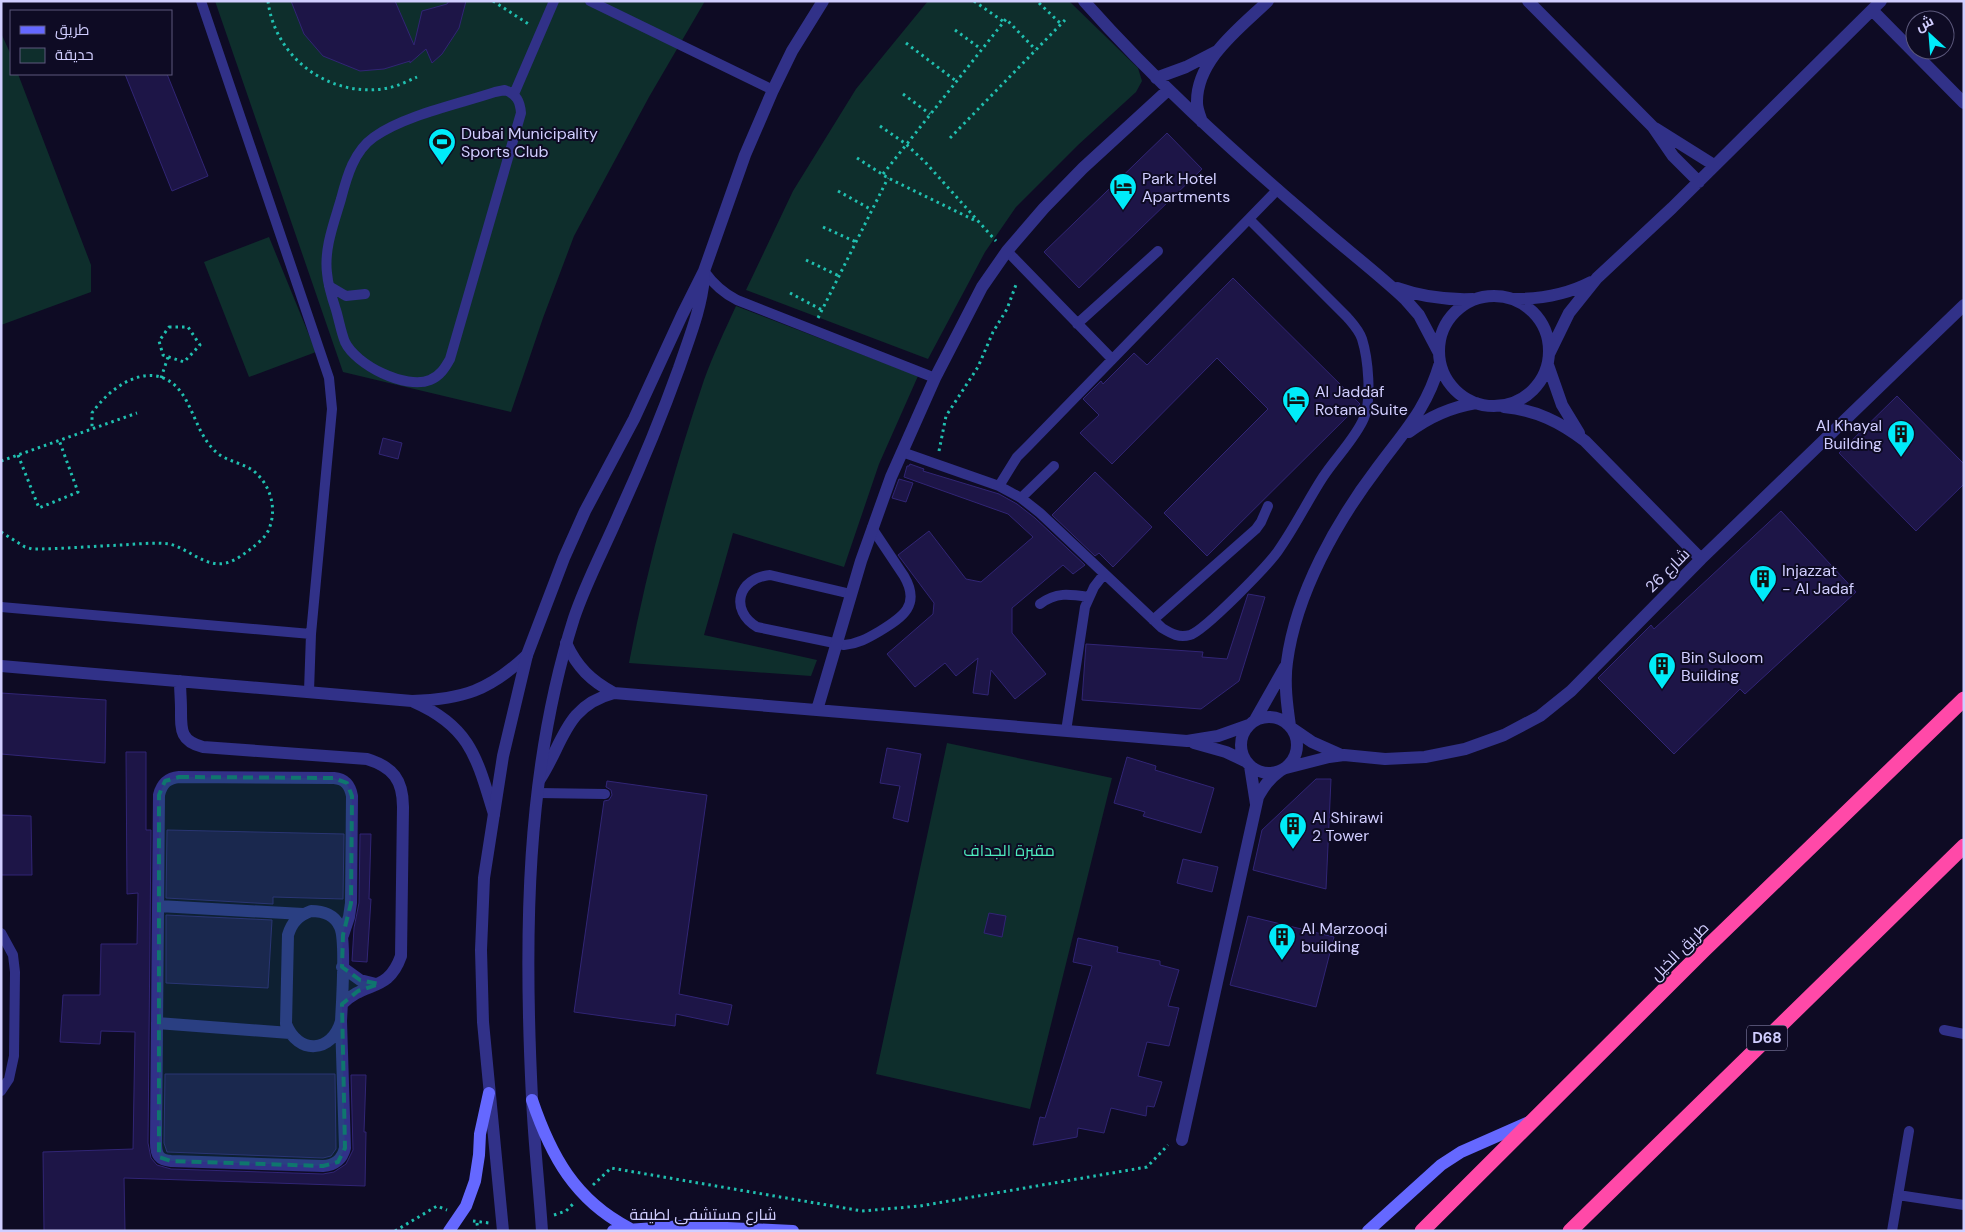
<svg xmlns="http://www.w3.org/2000/svg" width="1965" height="1232" font-family="'DM Sans',Cairo,sans-serif">
<rect width="100%" height="100%" fill="#0e0b24"/>
<!-- green -->
<path fill="#0e2e2c" d="M215 1H705L649 97 574 236 543 318 511 412 343 372Z
M928 1H1069L1138 68 1142 81 1136 92 1078 145 1016 207 985 252 928 359 746 290 793 191 856 89Z
M1 33 11 55V74H18L91 265V292L1 325Z
M269 237 316 352 249 377 204 262Z
M736 306 918 376 879 464 844 567 733 533 704 635 817 660 811 676 629 663C647 567 673 472 704 380 713 355 725 330 736 306Z
M947 743 1112 778 1030 1109 876 1074Z"/>
<!-- building -->
<path fill="#1d1547" stroke="#312575" d="M291 1H395L414 45 422 11 447 4 449 1H466L459 28 442 54 432 63 426 49 410 63V61L384 69 360 71 323 56 304 34Z
M125 74H167L208 176 172 191Z
M1167 133 1202 169 1079 288 1044 252Z
M1233 278 1360 404 1207 556 1164 513 1268 409 1217 358 1112 464 1080 433 1099 415 1083 399 1101 381 1103 384 1134 353 1147 365Z
M1897 396 1964 464V484L1916 531 1839 453Z
M383 438 402 443 398 459 379 454Z
M910 464 924 469 923 471 999 494 1017 504 1035 518 1085 565 1073 574 1063 565 1012 608V633L1046 674 1015 699 991 670 988 695 973 693 978 658 956 676 945 663 915 687 887 654 933 614 934 603 898 555 929 531 966 579 981 582 1033 537 1008 514 904 477 907 466H909Z
M1095 472 1152 527 1113 567 1099 553 1095 556 1052 515Z
M899 479 913 483 906 502 892 498Z
M1781 511 1856 592 1745 694 1740 689 1674 754 1598 678 1651 625 1654 629Z
M1248 594 1265 597 1239 681 1201 709 1082 700 1086 644 1203 652 1202 657 1227 659Z
M1 693 106 700 105 763 1 754Z
M887 748 921 754 908 822 893 818 900 786 880 783Z
M126 752H146V830H151L148 1143 151 1158 157 1165 171 1169 323 1174 334 1172 346 1164 353 1150 351 1075H366L364 1132H366L365 1186 124 1178 125 1231H44L43 1152 133 1149 135 1032 101 1031 100 1044 60 1042 63 995H100L101 944H137L138 893 127 894Z
M1127 757 1156 766 1155 770 1214 788 1201 833 1143 816 1145 812 1114 803Z
M1316 779H1331L1326 889 1253 870 1262 830Z
M607 781 707 795 679 994 732 1005 728 1025 676 1014 675 1026 574 1012 604 801 609 800 612 795 611 790 606 787Z
M1 815 31 816 32 875H1Z
M167 830 344 834 343 899 273 897V904L166 898Z
M360 834H371L369 899H371L367 962 352 961 354 928 359 903Z
M1183 859 1218 867 1212 892 1177 883Z
M989 913 1006 916 1002 937 984 933Z
M166 915 272 920 268 988 166 983Z
M1248 916 1334 937 1316 1007 1230 985Z
M1078 938 1118 947 1117 952 1160 961V965L1179 970 1168 1006 1179 1008 1169 1046 1147 1042 1138 1076 1162 1082 1154 1107 1147 1106 1146 1116 1111 1108 1104 1133 1078 1128 1077 1137 1033 1145 1040 1117 1045 1118 1092 966 1073 962Z
M165 1074H335L336 1149 331 1156 323 1158 167 1152 164 1143Z"/>
<g fill="none" stroke-linecap="round" stroke-linejoin="round">
<!-- path -->
<path stroke="#20c0b0" stroke-width="3" stroke-dasharray="2.5 4" stroke-linecap="butt" d="M268 1C275 59 331 99 388 88 398 86 408 81 417 77
M493 1 530 25
M974 1 1004 22
M1039 3 1061 24
M955 30 981 49
M906 43 956 81
M903 94 930 114
M880 126 906 144 926 163 996 241
M950 138 1065 20
M857 158 888 178 976 221
M883 174 1006 19 1036 50
M838 191 872 210
M823 227 856 242
M806 260 839 276
M790 293 822 310
M818 318 888 178
M169 327H188L200 345 184 362 163 355 159 341Z
M161 378 168 357
M939 451 946 416 978 367 993 332 1007 309 1017 282
M18 455 39 508 78 492 59 440
M1 461 137 413
M1 532 25 547 32 549C63 549 93 546 123 545 138 544 155 542 169 544 188 548 205 568 226 563 235 561 244 554 252 548 258 543 266 537 269 529 277 509 271 487 256 473 244 462 225 462 214 450 200 436 195 416 186 400 161 354 114 381 92 413V429
M593 1185 611 1168 862 1211 920 1206 1147 1167 1168 1145
M554 1215 566 1211 574 1203
M473 1221 489 1223
M477 1223 478 1231
M395 1231 437 1206 447 1210"/>
<!-- service -->
<path stroke="#313188" stroke-width="10" d="M201 1 329 378 332 409 311 634 309 691
M590 1 773 90
M505 90C517 95 520 101 521 113L450 359C445 368 440 376 430 380 406 390 356 365 345 342 341 332 339 320 336 310 332 298 328 285 327 273 324 248 334 223 341 199 347 176 354 151 374 137 405 115 459 104 495 92Z
M514 94 554 1
M1007 251 1112 359
M704 271C714 285 723 293 737 300L935 378
M329 286 346 296 365 294
M1077 324 1158 251
M902 452 999 486 1021 498 1040 513 1162 628C1172 634 1179 638 1190 635 1204 631 1271 563 1280 548 1296 525 1308 500 1323 477 1336 457 1355 439 1364 418 1372 399 1368 358 1362 339 1359 330 1353 324 1347 317L1249 219
M999 486 1017 457 1029 445 1278 189
M1021 498 1054 466
M851 594 770 575C738 578 729 610 757 627L844 645C858 644 868 638 880 631 903 617 921 605 904 576L872 528
M1040 604C1056 592 1069 594 1089 597
M1 607 311 634
M1153 620 1256 529 1261 522 1268 506
M1066 731 1085 607 1094 587 1104 574
M538 793 605 794
M1 933 13 955 15 972 14 1056 9 1079 1 1091
M1944 1030 1964 1034
M1898 1195 1964 1205
M1892 1231 1909 1131"/>
<!-- minor -->
<path stroke="#313188" stroke-width="12" d="M1084 1C1153 79 1229 148 1307 215 1339 244 1374 270 1405 299L1419 315 1439 353
M1528 1 1653 127 1673 156 1699 182
M1872 10 1964 103
M1156 78 1186 67 1217 51
M1202 122C1200 116 1197 109 1197 103 1196 60 1240 28 1268 1
M1655 128 1714 165
M1397 288C1422 297 1446 300 1473 299
M1439 351a55 55 0 1 1 110 0a55 55 0 1 1-110 0Z
M1514 299C1542 299 1566 295 1591 282
M1549 354 1569 313 1597 278 1672 208 1881 1
M1548 365 1562 405 1579 433
M1504 407C1536 410 1560 422 1585 441L1701 559
M1409 432C1429 417 1452 407 1476 403
M566 643C577 667 591 681 614 693
M1 666 412 701C463 699 489 691 527 655
M180 681C180 690 181 700 181 709 181 730 180 741 203 747L367 759C393 767 403 780 403 807L401 956C388 993 366 980 342 1004
M414 702C471 727 477 759 494 814
M817 710 861 561 891 477 935 378 982 287 1007 251 1044 208 1083 168 1168 90
M1241 745a28 28 0 1 1 56 0a28 28 0 1 1-56 0Z
M1255 720 1285 667
M1290 726C1287 705 1284 683 1287 662 1296 593 1337 521 1378 467 1406 429 1426 410 1440 363
M1293 729 1312 742 1339 754
M1194 743 1226 752 1245 761
M1250 766 1256 804
M1286 768 1329 757 1344 755 1385 759 1425 757 1465 749 1504 735 1540 716 1571 691 1701 559 1964 305
M540 779C564 742 565 706 614 693L1187 741 1218 736 1249 725
M159 906 303 914
M311 911C323 911 335 915 340 927 346 940 342 1003 341 1021 332 1053 298 1055 286 1024L288 935C292 922 298 916 311 911Z
M342 967 360 980 376 984
M341 1021 345 1148C342 1160 335 1165 323 1166L171 1161C159 1160 156 1155 156 1143L159 795C162 783 168 778 179 777L334 778C345 779 350 785 352 796L351 903 349 917 343 935
M157 1023 290 1033
M1182 1140 1258 797C1264 786 1269 779 1280 771"/>
<!-- tertiary -->
<path stroke="#313188" stroke-width="12" d="M503 1231 483 1022 481 950 484 878 503 756 527 655 564 558 585 511 634 419 682 315 704 271 745 155 773 90 792 51 823 1
M542 1231C539 1186 534 1142 532 1098 524 938 525 772 574 618 586 582 604 549 619 514 641 466 661 418 679 368 689 338 701 310 704 278"/>
<!-- secondary -->
<path stroke="#6568ff" stroke-width="12" d="M532 1100C551 1156 575 1200 629 1228
M449 1231 466 1206 475 1181 479 1155 480 1134 489 1093
M613 1231 684 1226 793 1231
M1368 1231 1441 1165 1461 1152 1529 1122"/>
<!-- motorway -->
<path stroke="#ff49a8" stroke-width="15" d="M1422 1231 1703 951 1964 699
M1570 1231 1964 846"/>
</g>
<!-- marked area -->
<path fill="#0f766e" fill-opacity="0.2" stroke="#0f766e" stroke-width="4" stroke-dasharray="10 6" stroke-linejoin="round" d="M179 777 334 778 347 783 352 796 351 903 343 935 342 967 360 980 379 984 358 991 342 1004 345 1148 338 1162 323 1166 171 1161 159 1157V795L165 781Z"/>
<!-- icons -->
<defs>
<symbol id="stadium-pin" viewBox="-11 -11 22 30"><path d="M0 17L-7.5 6A9.5 9.5 0 1 1 7.5 6Z" fill="#00ebf9" stroke="#0e0b24"/><path d="M0-5a6.5 5 0 1 0 0 10a6.5 5 0 1 0 0-10ZM-3.5-1.8h7v3.6h-7Z" fill="#111"/></symbol>
<symbol id="hotel-pin" viewBox="-11 -11 22 30"><path d="M0 17L-7.5 6A9.5 9.5 0 1 1 7.5 6Z" fill="#00ebf9" stroke="#0e0b24"/><path d="M-6-4.5h1.5V1H6V5H4.5V3h-9V5H-6ZM-4 0a1.8 1.8 0 1 1 3.6 0ZM.5 0V-2.5h3Q6-2.5 6 0Z" fill="#111"/></symbol>
<symbol id="building-pin" viewBox="-11 -11 22 30"><path d="M0 17L-7.5 6A9.5 9.5 0 1 1 7.5 6Z" fill="#00ebf9" stroke="#0e0b24"/><path d="M-4-6H4V6H1V3H-1V6H-4ZM-2.5-4.3h1.7v1.8h-1.7ZM.8-4.3h1.7v1.8H.8ZM-2.5-1h1.7V.8h-1.7ZM.8-1h1.7V.8H.8Z" fill="#111"/></symbol>
</defs>
<g fill-rule="evenodd">
<use href="#stadium-pin" x="426" y="126" width="32" height="43"/>
<use href="#hotel-pin" x="1107" y="171" width="32" height="43"/>
<use href="#hotel-pin" x="1280" y="384" width="32" height="43"/>
<use href="#building-pin" x="1885" y="418" width="32" height="43"/>
<use href="#building-pin" x="1747" y="563" width="32" height="43"/>
<use href="#building-pin" x="1646" y="650" width="32" height="43"/>
<use href="#building-pin" x="1277" y="810" width="32" height="43"/>
<use href="#building-pin" x="1266" y="921" width="32" height="43"/>
</g>
<g text-anchor="middle" stroke-width="4" stroke-linejoin="round" paint-order="stroke">
<!-- shield labels -->
<rect fill="#0e0b24" stroke="#9694bd" stroke-width="1" x="1747" y="1025.5" width="40" height="25" rx="4"/>
<g font-size="15" font-weight="bold" fill="#d1ceff">
<text x="1767" y="1043">D68</text>
</g>
<!-- poi labels -->
<g font-size="16" fill="#d1ceff" stroke="#0e0b24" text-anchor="start">
<text x="461" y="139">Dubai Municipality<tspan x="461" dy="18">Sports Club</tspan></text>
<text x="1142" y="184">Park Hotel<tspan x="1142" dy="18">Apartments</tspan></text>
<text x="1315" y="397">Al Jaddaf<tspan x="1315" dy="18">Rotana Suite</tspan></text>
<text x="1882" y="431" text-anchor="end">Al Khayal<tspan x="1882" dy="18">Building</tspan></text>
<text x="1782" y="576">Injazzat<tspan x="1782" dy="18">- Al Jadaf</tspan></text>
<text x="1681" y="663">Bin Suloom<tspan x="1681" dy="18">Building</tspan></text>
<text x="1312" y="823">Al Shirawi<tspan x="1312" dy="18">2 Tower</tspan></text>
<text x="1301" y="934">Al Marzooqi<tspan x="1301" dy="18">building</tspan></text>
</g>
<!-- street labels -->
<g font-size="16" fill="#d1ceff" stroke="#0e0b24">
<text transform="translate(1667 570) rotate(-45)" y="6">شارع 26</text>
<text transform="translate(1679 951) rotate(-45)" y="6">طريق الخيل</text>
<text x="703" y="1220">شارع مستشفى لطيفة</text>
</g>
<!-- park labels -->
<g font-size="16" fill="#4decbd" stroke="#0e0b24">
<text x="1009" y="856">مقبرة الجداف</text>
</g>
</g>
<!-- border -->
<rect width="1965" height="1232" fill="none" stroke="#d1ceff" stroke-width="5"/>
<!-- legend -->
<rect x="10" y="10" width="162" height="65" fill="#0e0b24" stroke="#5c597c"/>
<rect x="20" y="26" width="25" height="8" fill="#6568ff" stroke="#5c597c"/>
<text x="55" y="35" font-size="15" fill="#d1ceff">طريق</text>
<rect x="20" y="48" width="25" height="15" fill="#0e2e2c" stroke="#5c597c"/>
<text x="55" y="60" font-size="15" fill="#d1ceff">حديقة</text>
<!-- north arrow -->
<g transform="translate(1930 35) rotate(334)"><circle r="24" fill="#0e0b24" stroke="#5c597c"/>
<path d="M0-4L9 19L0 12L-9 19Z" fill="#00ebf9"/>
<text y="-8" font-size="14" font-weight="bold" text-anchor="middle" fill="#d1ceff">ش</text>
</g>
</svg>
